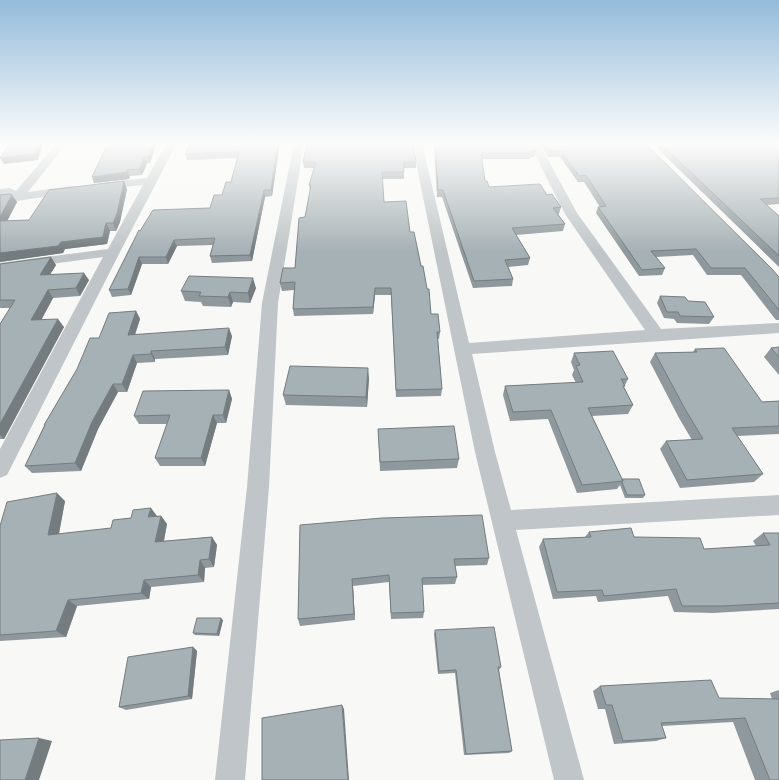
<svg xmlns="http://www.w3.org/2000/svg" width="779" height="780" font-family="Helvetica,sans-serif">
<rect width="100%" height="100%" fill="#f8f8f6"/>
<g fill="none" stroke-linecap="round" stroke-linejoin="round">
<!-- minor -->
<path fill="#bfc5c8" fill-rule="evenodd" d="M57 143H67L28 192 72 186 76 188 78 190 76 192 17 201 8 196 0 197V189L10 188 16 191Z
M167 143H177L120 252 7 475 0 478V449L103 257 0 271V263L108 249 143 185 102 189 98 188 96 186 98 184 102 183 147 178Z
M294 143H304L278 303 269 487 245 780H215L247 487 262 303Z
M412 143H422L469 343 645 330 565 214 529 143H539L577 213 661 329 779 323V333L472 354 495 452 511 510 779 495V515L516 530 584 780H554L475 452Z"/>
</g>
<!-- wall -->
<path fill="#8f989c" d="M75 143H156L150 163H147L142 175 130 176 129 179 94 183 92 177 107 144 77 146Z
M434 143H532L536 151 534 157H531L530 159H481L485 181 489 187 547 195 561 207 559 214H558L565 224 563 231 516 235 530 258 528 265 508 267 513 279 512 286 473 288 442 197H437Z
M540 143H623L779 277V320H776L741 275H707L693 255 656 257 665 268 662 275 639 276 596 213 598 207H600L584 182H578L560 157H548Z
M655 143H771L777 148 779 149V204L766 205 779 216V267L658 149 659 147Z
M279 148 272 196 265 197 252 261 212 263 210 256 213 245 177 246 168 264H142L131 295 112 297 109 290 140 231 210 208 222 195 231 182 237 158 187 160 185 154Z
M303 162H416V168H404V179H382L384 202 410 232 421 266 431 314 440 332 439 339H438L442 389 441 396 396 397 391 295H375L373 314 294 316 293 309 294 290 282 291 280 283 295 268 310 191 309 185 314 168H304Z
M127 189 120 222 116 231H110L107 244 65 249 63 253 0 262V195H12L17 202 7 221 29 220Z
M0 264 56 265 50 274 89 280 80 296 53 298 41 320 64 327 4 439H0V324L10 308H0Z
M256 288 250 303 233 302 231 307 203 306 201 302 185 301 181 291Z
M660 296 688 301 714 317 709 324 677 323 674 319 664 318 657 303Z
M136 311 140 319 135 335 232 336 228 355 155 359V362L137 363 127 392H118L98 429 81 471 32 473 25 466 44 426V425L99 338Z
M779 347V375L764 357 771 348Z
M695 349 762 402 779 401V434L737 436 763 474 754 482 680 488 660 449 666 441 692 440 679 418 650 362 655 353 693 352Z
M574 353 628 379 624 387 633 405 628 414 592 416 622 479 645 495 643 498H625L620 485 617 489 577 493 548 419 510 421 503 395 505 386 576 383 572 375 574 370 571 362Z
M369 378 367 407 286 405 283 395Z
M229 390 232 399 226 423H217L205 466H160L155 458 167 424H139L134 416Z
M378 429 459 459 457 468 380 471Z
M65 501 59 534 111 528 157 516H161L167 524 164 541 212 537 217 545 214 567 205 568 204 582 151 587 149 599 77 606 66 637 0 641V526Z
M300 525 489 558 487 565 455 566 457 577 455 584 422 585 424 612 423 618 391 619 389 582 353 586 355 620 300 626 298 619Z
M589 532 634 537 704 549 756 546 753 541 763 533H779V609L713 613 674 612 668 596 598 602 596 596 553 599 539 547 543 539 585 537Z
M223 620 219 636 195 635 193 633Z
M435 630 501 667 499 670 512 751 509 753 464 755 455 673 438 674 434 634Z
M193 647 197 651 192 699 126 710 119 707Z
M600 686 719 698 772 699 770 693 779 690V780H755L733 722 662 726 666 738 656 741 614 744 605 709H598L593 691Z"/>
<!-- shaded-wall -->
<path fill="#747c7f" d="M38 143H43L38 160 4 164 0 158Z
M153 143H156L150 163 148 157Z
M279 143V148L272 196 271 190Z
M144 157 147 163 142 175 140 169Z
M127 170 130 176 129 179 94 183 92 177Z
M124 181 127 189 120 222 116 231 113 223Z
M264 190 265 197 252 261 250 255Z
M12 195 17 202 3 229 0 225V217Z
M106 223 110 231 107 244 65 249 63 253 0 262V253L61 242Z
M174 240 177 246 168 264 166 257Z
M51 257 56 265 45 283 40 275Z
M139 257 142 264 131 295 128 289Z
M84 273 89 280 80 296 76 288Z
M253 278 256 288 250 303 248 293Z
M375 288V295L373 314V307Z
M48 290 53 298 37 328 31 320Z
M230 292 233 302 231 307 228 297Z
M136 311 140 319 132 343 128 335Z
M58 319 64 327 4 439 0 435V424Z
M229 328 232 336 228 355 225 347Z
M151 351 155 359V362L151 354Z
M133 355 137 363 127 392 122 384Z
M368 368 369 378 367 407 366 397Z
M113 384 118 392 98 429 81 471 75 463 92 422Z
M229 390 232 399 226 423 223 415Z
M213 415 217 423 205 466 201 458Z
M57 493 65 501 57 543 48 535Z
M151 508 157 516 148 517Z
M161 516 167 524 162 550 155 542Z
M212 537 217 545 214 567 209 559Z
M200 560 205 568 204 582 198 575Z
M352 579 353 586 355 620 354 614Z
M144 580 151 587 149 599 141 593Z
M68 600 77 606 66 637 56 631Z
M221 618 223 620 219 636 217 634Z
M193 647 197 651 192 699 188 696Z
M342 705 344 709 349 780H348Z
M39 738 52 741 39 780H25Z"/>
<!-- building -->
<path fill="#a6b1b5" stroke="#747c7f" d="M10 143H38L35 154 0 158Z
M108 143H153L148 157H144L140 169 127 170V172L92 177Z
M190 143H278L271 190H264L250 255 210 256 215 238 174 240 166 257H139L128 289 109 290 139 230 140 231 153 210 210 208 214 195H222L226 182H231L239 152 185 154Z
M307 143H412L416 162H404V172H382L384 202 406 201 410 232H414L421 266H423L427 289H429L431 314H438L440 332H437L442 389 396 390 391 288H375L373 307 293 309 295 282 280 283 283 268H295L299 218 305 217 311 185H309L316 162H303Z
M435 143H532L536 151H530L532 153H481L485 181H487L489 187 540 184 547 195 552 194 561 207 553 208 565 224 512 228 530 258 505 260 513 279 474 281 443 190H438Z
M545 143H623L624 144 645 143 771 268 779 277V310L745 268H711L696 249 651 251 665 268 642 270 598 207 606 206 586 175 579 176 561 151H550Z
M660 143H771L777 148 779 149V198L760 199 779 216V256Z
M124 181 117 214 113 223H106L103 237 61 242 58 246 0 253V221L29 220 49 190Z
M10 194 12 195 0 217V195Z
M51 257 40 275 84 273 76 288 48 290 31 320 58 319 0 424V324L15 300H0V264Z
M189 276 253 278 248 293 230 292 228 297 199 296 201 292 181 291Z
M660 296 685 297 688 301 705 302 714 317 680 316 678 312H667Z
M136 311 128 335 229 328 225 347 151 351V354L133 355 122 384H113L92 422 75 463 25 466 45 425H44L77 369 90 338H99L109 313Z
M779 347V357L771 348Z
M724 348 762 402 779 401V426L732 428 763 474 687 480 666 441 703 439 685 409 655 353 697 352 695 349Z
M613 351 628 379H621L625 386H623L633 405 588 408 623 481 582 485 551 410 513 412 505 386 583 382 576 366 580 365 574 353Z
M290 366 368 368 366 397 283 395Z
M229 390 223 415H213L201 458H155L170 415 134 416 143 391Z
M454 426 459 459 380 462 378 429Z
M622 479H639L645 495H627L622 482 623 481Z
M57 493 48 535 111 528 113 520 131 518 133 510 151 508 148 517 161 516 155 542 212 537 209 559 200 560 198 575 144 580 141 593 68 600 56 631 0 635V526L7 502Z
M482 515 489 558 454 559 457 577 422 578 424 612 391 613 389 575 352 579 354 614 298 619 300 525 382 518Z
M631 528 634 537 700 538 704 549 770 545 763 533H779V603L723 606H682L676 589 604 596 602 590 557 592 543 539 591 537 589 532Z
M197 618H221L217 634 193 633Z
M494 627 501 667H498L512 751 466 754 456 670 439 671 435 630Z
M193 647 188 696 119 707 128 657Z
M711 680 719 698 779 699V780H770L745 718 661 723 666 738 623 741 612 705H606L600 686Z
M342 705 348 780H262V718Z
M39 738 25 780H0V740Z"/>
<!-- sky -->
<linearGradient id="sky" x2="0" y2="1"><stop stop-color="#94bbdb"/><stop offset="0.57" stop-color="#fcfcfb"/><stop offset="1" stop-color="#fcfcfb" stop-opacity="0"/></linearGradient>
<rect width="779" height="252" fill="url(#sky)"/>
</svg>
